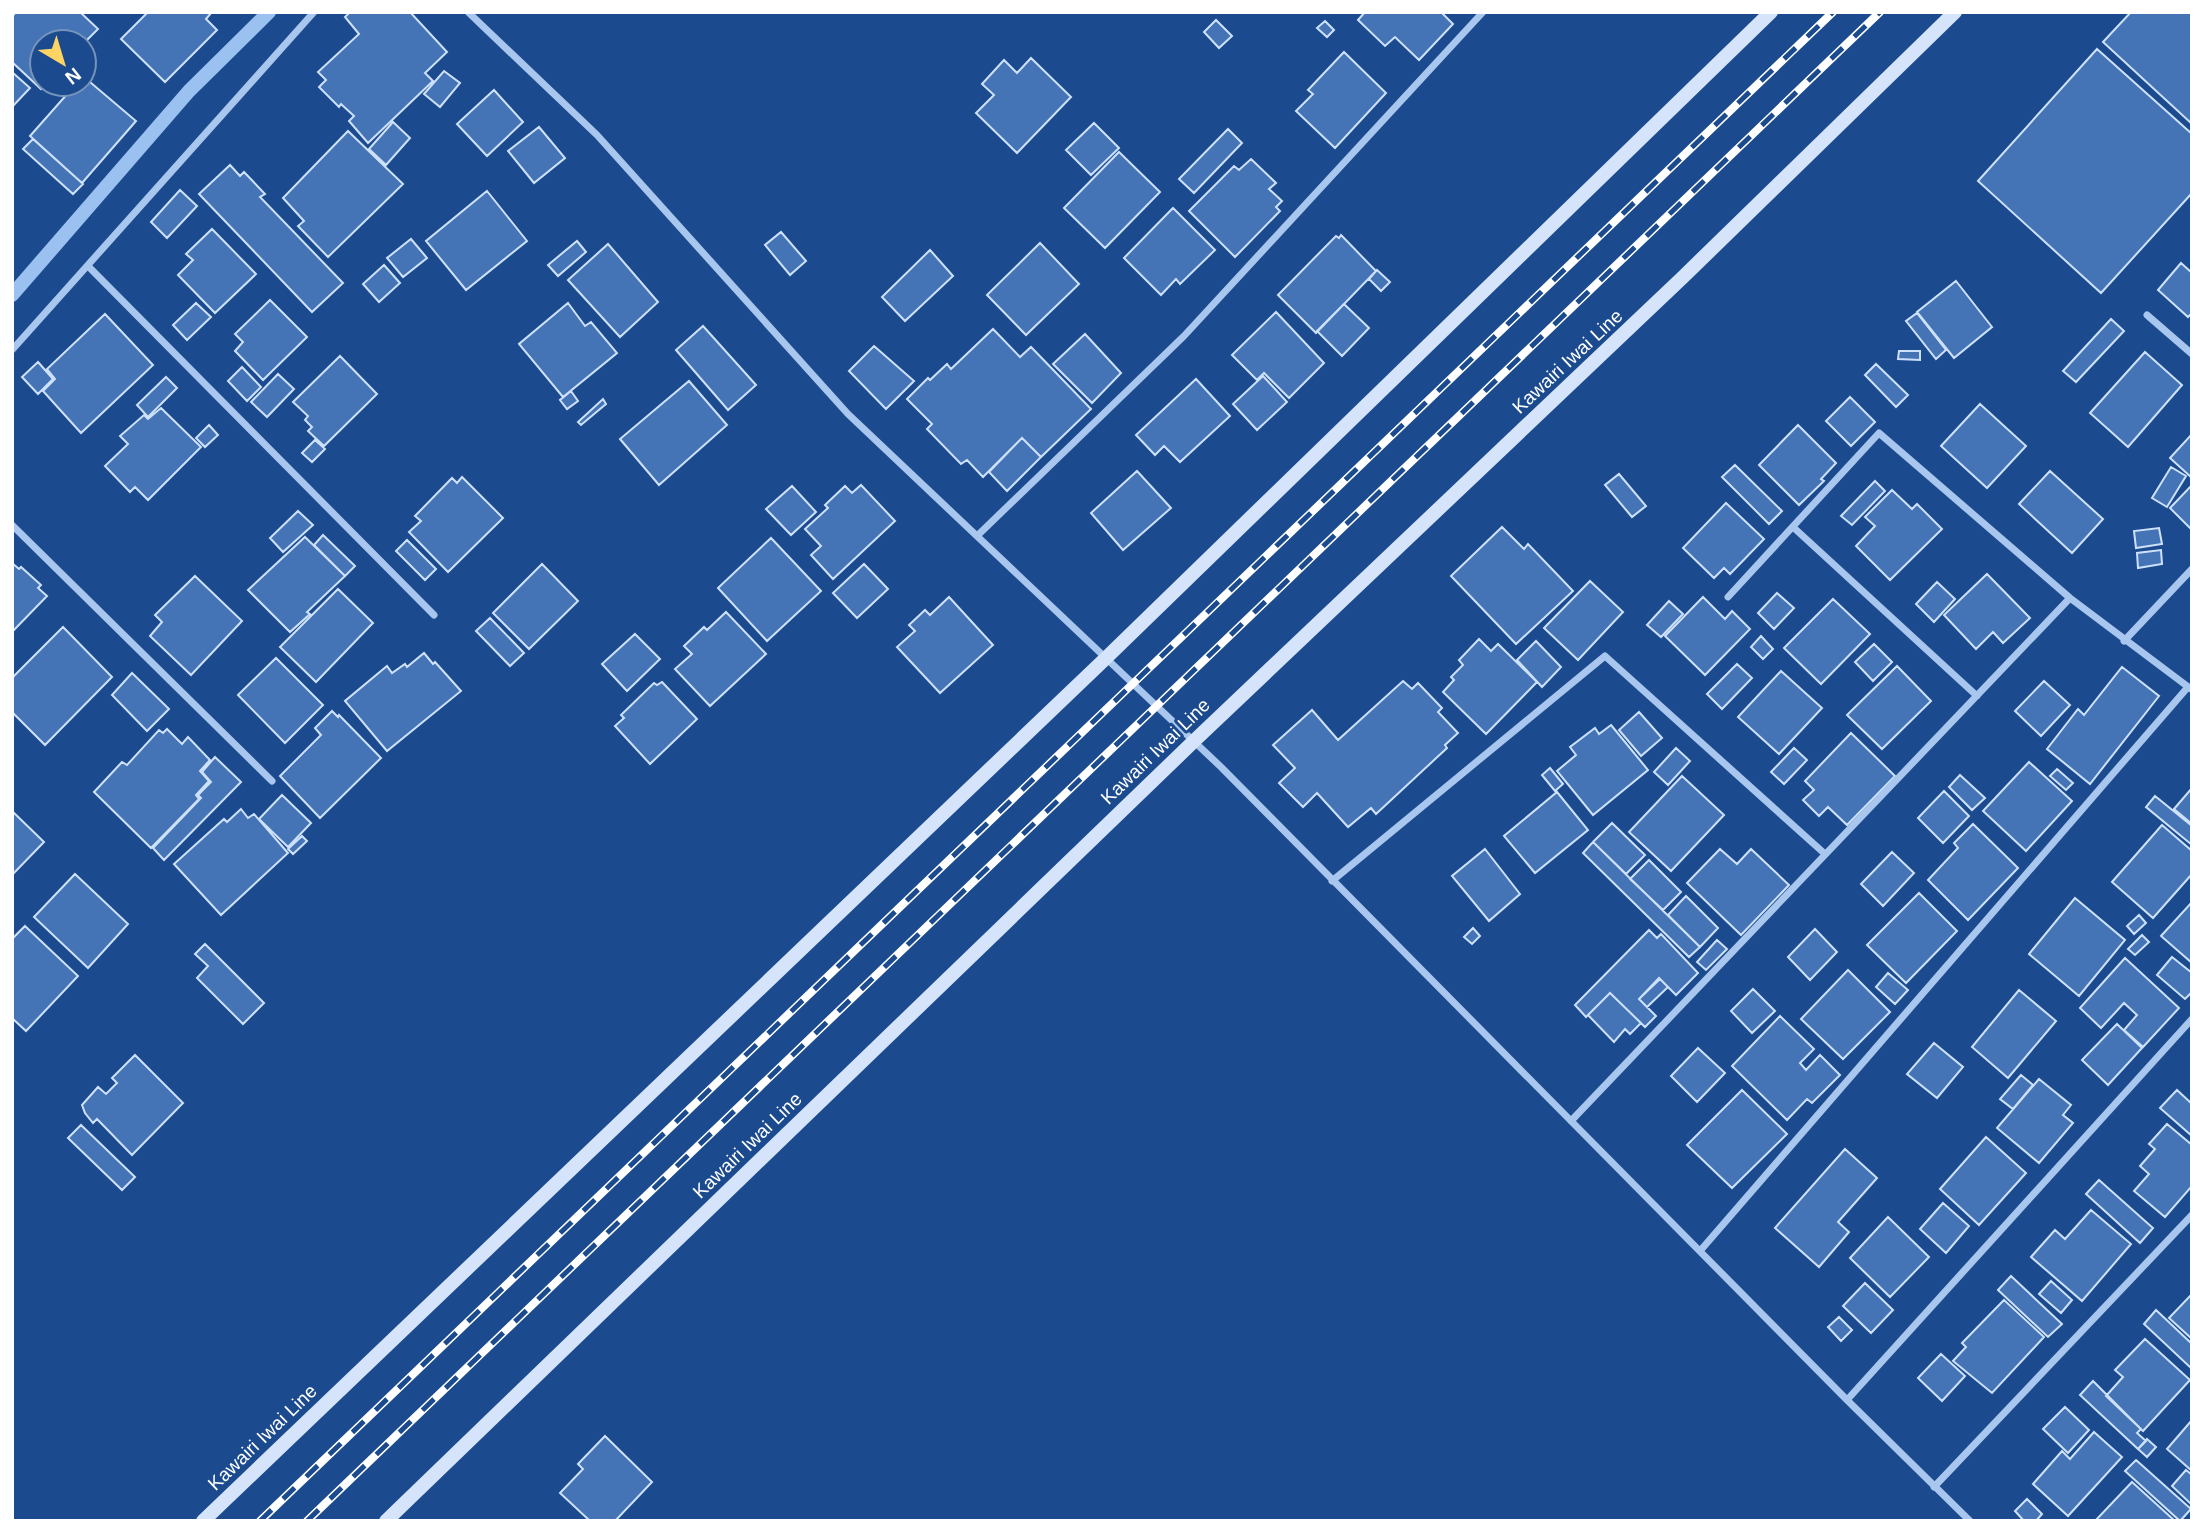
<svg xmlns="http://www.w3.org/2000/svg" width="2204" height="1533" font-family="Arial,sans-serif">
<rect width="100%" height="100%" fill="#1b4b8e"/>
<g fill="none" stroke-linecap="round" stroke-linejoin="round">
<!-- stream -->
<path stroke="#9bc1f0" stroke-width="14" d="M12 295 189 91 269 12"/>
</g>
<!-- building -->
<path fill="#4474b6" stroke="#cee1fa" stroke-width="2" d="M16 12H80L98 29 84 43 42 42V84H46L41 89 12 62V17Z
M148 12H212L206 19 217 30 165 82 121 39Z
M350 12H410L447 52 425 73 433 81 368 143 349 121 354 116 341 104 339 107 319 87 326 80 318 72 359 34 345 17Z
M1365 12H1441L1453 24 1419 60 1395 37 1385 46 1358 20Z
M2131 12H2192V124L2103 42Z
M1216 20 1232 36 1219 48 1204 32Z
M1325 21 1334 30 1327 37 1317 28Z
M2097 49 2192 134V193L2101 293 1978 181Z
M1344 52 1386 93 1335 148 1296 111 1313 94 1308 90Z
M1031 58 1071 97 1017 153 976 113 994 95 982 84 1004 60 1017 73Z
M444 71 460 83 440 107 424 94Z
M12 72 30 88 12 107Z
M84 77 136 121 82 183 30 136 76 84H84Z
M494 90 523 122 487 156 457 124Z
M393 122 410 138 386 165 369 149Z
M1094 123 1119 148 1091 175 1066 150Z
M539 127 565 158 534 183 508 151Z
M1228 129 1242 143 1194 193 1179 179Z
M348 131 403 184 328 257 298 226 304 221 283 198Z
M33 139 83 184 73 194 23 149Z
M1119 152 1160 192 1105 248 1064 208Z
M1251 159 1276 183 1269 189 1282 201 1276 207 1280 211 1235 257 1189 211 1234 166 1239 170Z
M230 165 240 176 244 172 265 194 260 197 343 283 312 312 199 194Z
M180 190 197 206 167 238 151 222Z
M487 191 527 241 466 290 426 241Z
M1173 208 1215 250 1180 284 1176 279 1161 295 1124 258Z
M212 229 256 274 215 313 178 275 193 260 186 254Z
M781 232 806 261 790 275 765 245Z
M1341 235 1376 271 1316 333 1278 295 1336 236 1339 238Z
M411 239 427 258 403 277 387 258Z
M577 241 586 252 558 276 548 265Z
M1040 243 1079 284 1026 335 987 295Z
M608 244 658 302 620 337 568 280Z
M930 250 953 276 905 321 882 297Z
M2181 263 2192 273V313L2188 317 2158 290Z
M384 265 400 283 379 302 363 284Z
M1377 270 1390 282 1381 291 1369 279Z
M1956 281 1992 327 1954 358 1917 312Z
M270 300 307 337 263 380 235 351 243 342 235 334Z
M196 303 211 317 187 340 173 325Z
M568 303 585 326 591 322 617 353 563 397 519 344Z
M1344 304 1369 328 1342 356 1317 331Z
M1276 312 1324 363 1289 398 1264 373 1257 380 1232 355Z
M1917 313 1946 350 1936 359 1906 321Z
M105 314 153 365 81 433 43 391 55 379 47 369Z
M2111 319 2124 331 2076 382 2063 371Z
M703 326 756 385 728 410 676 350Z
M993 329 1020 357 1031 347 1091 409 1041 457 1022 438 983 477 967 460 961 464 927 429 932 424 907 399 928 378 930 380 947 364 951 369Z
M1085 334 1121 373 1092 403 1053 364Z
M874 346 914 381 886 409 849 371Z
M1899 351H1920V360L1898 359Z
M2145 352 2182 385 2128 447 2090 413Z
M340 356 377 394 324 446 308 431 312 427 305 420 308 416 293 402Z
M38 362 53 379 38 394 22 377Z
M1876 364 1908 395 1896 407 1865 375Z
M242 367 261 387 247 401 228 381Z
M278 374 294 389 267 417 251 402Z
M1263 376 1287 402 1257 430 1233 404Z
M166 377 177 388 148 417 137 405Z
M1196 379 1230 416 1180 462 1164 446 1155 455 1136 435Z
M689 381 727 425 659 485 620 439Z
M571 391 578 401 567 409 560 400Z
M1850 397 1875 422 1851 446 1826 421Z
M603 399 606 404 581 425 578 422Z
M1980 404 2026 446 1987 488 1941 446Z
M161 408 201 447 148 500 135 487 130 492 105 466 128 444 120 436 144 415 148 419Z
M209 425 218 435 205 447 196 438Z
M1798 425 1836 463 1821 479 1824 481 1799 505 1759 465Z
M2192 434V478L2170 458Z
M1022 438 1041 457 1007 491 989 472Z
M315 440 325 449 312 462 302 453Z
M1735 465 1782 511 1769 524 1722 477Z
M2171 467 2186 476 2167 507 2152 498Z
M1137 471 1171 508 1123 550 1091 513Z
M2050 471 2103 519 2072 553 2019 504Z
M1619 474 1646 506 1632 517 1605 485Z
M462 477 503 518 448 572 409 532 421 521 415 516 452 478 457 483Z
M1875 481 1885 491 1852 525 1841 516Z
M861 485 895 521 833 579 811 555 821 546 805 529 828 508 825 505 845 486 852 493Z
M2192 485V529H2191L2170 508Z
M792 486 816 512 791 535 766 509Z
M1892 490 1912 509 1917 504 1942 529 1890 580 1856 546 1875 526 1865 517Z
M1726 503 1764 539 1730 574 1724 568 1714 578 1683 548Z
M298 511 313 525 283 552 270 538Z
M1502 527 1524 549 1528 544 1573 591 1516 644 1451 576Z
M2159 528 2162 544 2136 548 2134 531Z
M323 535 355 566 345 576 314 545Z
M305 537 345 576 307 612 310 614 290 632 248 590Z
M771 538 821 591 767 641 718 588Z
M407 540 436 569 425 580 396 551Z
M2161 550 2162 564 2138 568 2137 553Z
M12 563 19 569 21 567 41 585 38 588 47 596 12 632Z
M542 564 578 601 529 649 493 613Z
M864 564 888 589 857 618 833 593Z
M1987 574 2030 618 2003 643 1993 632 1976 649 1944 615Z
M195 576 242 621 191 675 150 636 162 622 155 615Z
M1590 581 1623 612 1578 660 1544 628Z
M1937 582 1955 599 1934 622 1916 604Z
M338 589 373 623 316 682 280 647Z
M1777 593 1794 608 1774 629 1758 613Z
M949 597 993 645 940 693 897 647 915 631 909 625 925 610 930 615Z
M1703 597 1725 619 1732 611 1750 629 1705 675 1665 636Z
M1833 599 1870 634 1821 684 1784 648Z
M1669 601 1683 614 1661 637 1647 625Z
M726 612 766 654 710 706 675 669 692 654 684 646 704 627 707 630Z
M490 618 524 653 510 666 476 631Z
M63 627 112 677 45 745 12 712V678Z
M635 634 660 659 627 691 602 664Z
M1761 636 1773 649 1763 659 1751 647Z
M1479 639 1491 651 1498 644 1537 682 1486 734 1443 692 1454 680 1451 677 1463 665 1459 660Z
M1536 641 1561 667 1542 687 1517 660Z
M1874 644 1892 662 1873 681 1855 662Z
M424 653 433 664 435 662 461 691 387 751 345 701 387 666 392 673 405 664 407 667Z
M276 658 323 705 285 743 238 695Z
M1737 664 1752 678 1722 709 1707 694Z
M1897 666 1931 701 1882 749 1847 715Z
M2122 667 2159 696 2090 784 2047 749 2078 709 2084 715Z
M1781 671 1822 708 1779 754 1738 717Z
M132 673 169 709 147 731 112 695Z
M1403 681 1412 689 1418 683 1442 708 1438 712 1458 733 1445 745 1447 748 1376 814 1371 808 1348 827 1317 793 1303 807 1279 783 1295 768 1273 745 1312 710 1338 740Z
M2044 681 2070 705 2041 736 2015 711Z
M662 682 697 719 650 764 615 726 624 718 621 715 654 683 657 685Z
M332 711 338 717 339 715 381 758 320 818 280 776 321 735 315 728Z
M1639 712 1662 738 1641 756 1619 730Z
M1611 725 1648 770 1593 815 1557 771 1576 755 1570 747 1595 728 1599 734Z
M167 729 182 744 188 737 210 760 200 771 209 781 196 795 199 799 151 848 94 792 122 762 127 765 159 730 163 733Z
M1851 733 1895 776 1847 825 1828 807 1819 816 1803 800 1814 790 1805 781Z
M1676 748 1690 761 1668 785 1654 772Z
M1794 748 1807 760 1784 784 1771 772Z
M215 757 241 782 164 860 153 848 201 798 198 795 211 782 202 772Z
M2029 762 2072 801 2026 851 1983 811Z
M1550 768 1563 784 1555 791 1542 775Z
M2057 769 2073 783 2066 790 2050 776Z
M1960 775 1985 798 1972 810 1949 787Z
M1682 776 1724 815 1671 871 1629 832Z
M2192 788V824L2174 809Z
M1944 791 1969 816 1943 843 1918 818Z
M1557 792 1588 830 1535 873 1504 836Z
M282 795 311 823 288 847 259 819Z
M2155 796 2192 826V845L2146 807Z
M241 809 248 818 254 814 288 853 221 915 174 864 224 819 227 822Z
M12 811 44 842 12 875Z
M1612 823 1645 855 1626 874 1593 842Z
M1973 824 2018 868 1968 920 1928 880 1958 848 1954 843Z
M2162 825 2192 851V874L2153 918 2112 882Z
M302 836 307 841 293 854 288 849Z
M1593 842 1700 947 1689 957 1583 853Z
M1485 849 1520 894 1489 921 1452 876Z
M1720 849 1737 864 1751 849 1789 885 1741 935 1687 883Z
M1892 852 1914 873 1883 906 1861 884Z
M1649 860 1681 892 1663 910 1630 879Z
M75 874 128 924 88 968 34 917Z
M1919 893 1957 931 1906 983 1867 945Z
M1686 896 1718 928 1700 947 1668 915Z
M2075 898 2125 940 2079 996 2029 954Z
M2192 902V963L2161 936Z
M2139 915 2146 923 2134 934 2127 926Z
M25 926 78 976 26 1031 12 1018V939Z
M1473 928 1480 936 1472 944 1464 937Z
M1815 929 1837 952 1810 980 1788 957Z
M1649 930 1657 938 1661 934 1698 973 1676 995 1659 978 1639 999 1656 1016 1645 1027 1610 993 1586 1017 1575 1005Z
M2142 935 2149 942 2135 955 2128 949Z
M1717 940 1727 949 1706 970 1697 962Z
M205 944 264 1003 243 1024 197 978 208 966 195 954Z
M2172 957 2192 973V992L2185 999 2157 975Z
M2125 958 2179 1008 2143 1047 2124 1030 2137 1015 2124 1003 2101 1028 2080 1008Z
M1848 970 1890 1012 1843 1059 1801 1019Z
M1888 973 1908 990 1895 1004 1876 987Z
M1660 979 1668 987 1647 1007 1639 999Z
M1753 989 1775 1011 1752 1033 1731 1011Z
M2019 990 2056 1021 2008 1078 1972 1047Z
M1610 993 1641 1023 1630 1034 1625 1029 1614 1042 1588 1015Z
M1780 1016 1814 1049 1800 1063 1806 1070 1820 1055 1840 1075 1812 1103 1807 1099 1787 1120 1732 1066Z
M2117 1024 2142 1048 2108 1085 2082 1060Z
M1934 1043 1963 1067 1937 1098 1907 1074Z
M1698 1048 1725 1073 1697 1102 1671 1076Z
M135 1055 183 1103 132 1155 97 1119 93 1123 85 1113 82 1105 98 1087 106 1094 117 1083 112 1078Z
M2021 1075 2033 1085 2013 1109 2000 1099Z
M2039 1079 2071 1105 2063 1115 2073 1123 2039 1163 1997 1128Z
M1742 1090 1787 1134 1732 1188 1687 1145Z
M2177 1090 2192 1104V1136L2160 1108Z
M2167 1124 2192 1145V1186L2165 1217 2134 1191 2149 1174 2140 1166 2155 1149 2149 1144Z
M81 1125 135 1177 122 1190 68 1138Z
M1986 1137 2026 1173 1979 1225 1940 1189Z
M1845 1149 1877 1178 1838 1222 1849 1232 1819 1267 1775 1228Z
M2099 1180 2153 1228 2140 1243 2086 1194Z
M1943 1203 1969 1226 1946 1253 1920 1229Z
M2091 1210 2131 1244 2082 1301 2031 1257 2055 1230 2065 1239Z
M1888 1217 1929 1257 1890 1297 1850 1258Z
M2011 1276 2062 1324 2048 1337 1998 1290Z
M2051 1281 2072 1300 2061 1313 2039 1294Z
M1865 1283 1893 1310 1871 1333 1843 1306Z
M2192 1294V1339L2169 1318Z
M2004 1300 2044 1337 1992 1393 1953 1361 1966 1347 1962 1343Z
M2156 1310 2192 1344V1369L2144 1324Z
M1839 1317 1852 1330 1841 1341 1828 1327Z
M2145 1339 2190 1380 2143 1431 2106 1396 2123 1377 2115 1370Z
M1941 1354 1965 1376 1942 1401 1918 1378Z
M2093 1381 2141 1429 2137 1433 2146 1441 2138 1449 2080 1395Z
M2065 1407 2089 1430 2068 1453 2043 1429Z
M2192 1420V1471L2167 1449Z
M2094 1432 2122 1457 2068 1516 2033 1484 2062 1451 2070 1459Z
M605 1436 652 1482 615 1521H590L560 1493 583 1469 578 1464Z
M2147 1439 2156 1447 2147 1457 2138 1449Z
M2136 1460 2191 1509 2180 1521 2125 1471Z
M2186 1470 2192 1475V1505L2172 1486Z
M2132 1482 2175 1521H2095Z
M2027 1499 2042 1514 2036 1521H2024L2015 1511Z"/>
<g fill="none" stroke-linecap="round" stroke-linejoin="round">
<!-- street -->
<path stroke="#a8c6ee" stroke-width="7" d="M468 12 597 135 848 414 1221 767 1847 1400 1970 1521
M88 266 434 615
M2147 315 2192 354
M12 350 314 12
M12 525 272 781
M1793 527 1977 696
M978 535 1184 336 1483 12
M1728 597 1879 433 2070 598 2191 689
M2124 641 2192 569
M1332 881 1605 656 1825 854
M1571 1121 2070 598
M1700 1251 2188 687
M1847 1400 2192 1019
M1934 1487 2192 1215"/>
<!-- secondary -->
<path stroke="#d5e4fa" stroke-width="14" d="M203 1521 1106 658 1771 12
M386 1521 1194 741 1682 278 1955 12"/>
<defs>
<path id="rail" d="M260 1521 1833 12
M307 1521 1880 12"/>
</defs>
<!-- rail casing -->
<use href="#rail" stroke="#fff" stroke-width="8"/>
<!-- rail -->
<use href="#rail" stroke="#1b4b8e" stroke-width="5" stroke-dasharray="16" stroke-linecap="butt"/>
</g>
<g text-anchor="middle" stroke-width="6" stroke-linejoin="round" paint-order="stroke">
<!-- street labels -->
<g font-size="19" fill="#fff" stroke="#1b4b8e">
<text transform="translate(1567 361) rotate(-43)" y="7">Kawairi Iwai Line</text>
<text transform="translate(1155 751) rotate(-44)" y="7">Kawairi Iwai Line</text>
<text transform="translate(747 1145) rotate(-44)" y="7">Kawairi Iwai Line</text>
<text transform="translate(262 1437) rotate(-44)" y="7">Kawairi Iwai Line</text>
</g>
</g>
<!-- border -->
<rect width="2204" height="1533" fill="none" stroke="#ffffff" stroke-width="28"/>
<!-- north arrow -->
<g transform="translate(63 63) rotate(142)"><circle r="33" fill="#1b4b8e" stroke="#7693bb" stroke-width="2"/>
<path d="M0-5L12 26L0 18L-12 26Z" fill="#fed565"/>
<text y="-10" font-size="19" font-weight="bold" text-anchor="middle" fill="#ffffff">N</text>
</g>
</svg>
